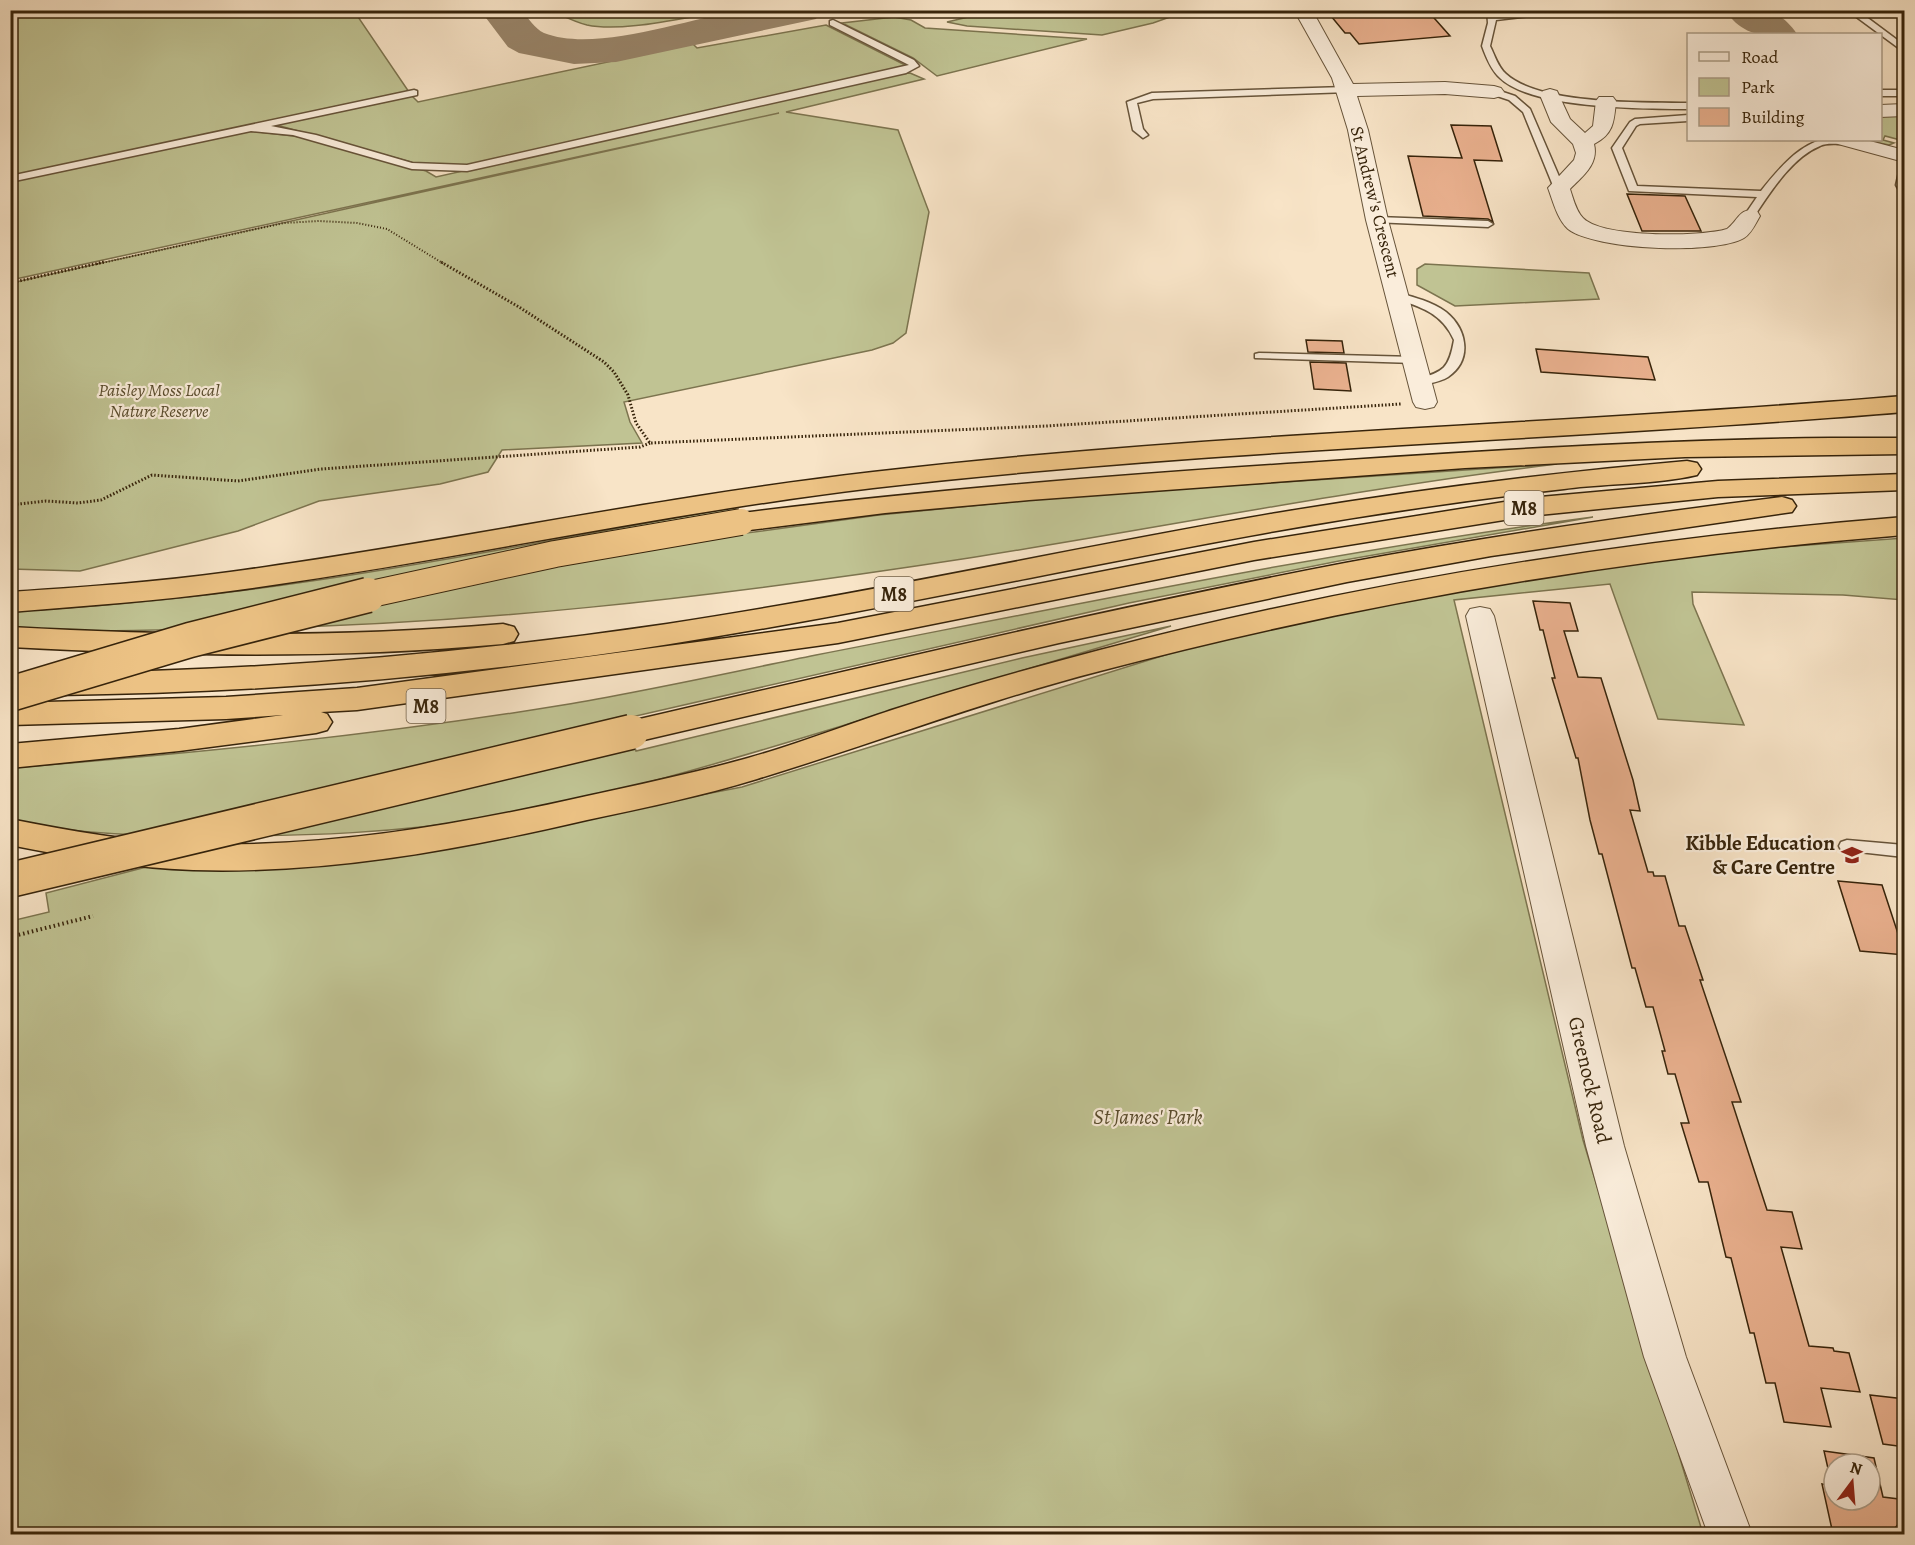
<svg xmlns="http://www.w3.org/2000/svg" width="1915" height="1545" font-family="Alegreya,serif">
<rect width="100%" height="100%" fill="#f8e4c7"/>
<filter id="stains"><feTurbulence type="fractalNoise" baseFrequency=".00333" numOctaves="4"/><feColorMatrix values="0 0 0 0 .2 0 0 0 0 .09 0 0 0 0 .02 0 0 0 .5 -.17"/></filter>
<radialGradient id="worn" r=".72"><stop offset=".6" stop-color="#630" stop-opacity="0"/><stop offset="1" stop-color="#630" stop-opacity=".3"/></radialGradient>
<!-- green -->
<path fill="#c0c393" stroke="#7c744f" stroke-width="1.5" d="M998 10H1187V11L1153 23 1102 35 967 26 947 22Z
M10 11H366L356 14 409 92 11 177Z
M552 11H728C689 16 624 33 587 25 575 22 563 16 552 11Z
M894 17 911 20 925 28 1087 39 937 76 913 58 842 23Z
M826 25 907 66 468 167 418 164 280 126 278 124 411 95 418 102 693 44 697 48Z
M910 73 924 79 786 112 898 130 929 212 906 333 893 343 872 350 624 402 630 422 642 443 502 450 488 472 440 484 319 501 238 531 80 571 11 569V283L779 113 11 280V181L250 131 302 137 426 171 436 177 892 75Z
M1881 114H1904V141L1885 136 1883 140 1894 143 1889 145 1865 140H1880Z
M1425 264 1589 273 1599 299 1455 306 1417 285V269Z
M1557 464C1360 488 1165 527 969 558 716 597 462 627 206 629 141 630 75 633 11 628L10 611C254 601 495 550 735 507L747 533 879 515 1072 496Z
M1593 517 1339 561 1129 603 627 718 636 751 1022 658 1171 626C1062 659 953 691 845 725 727 761 608 797 486 818 398 833 308 836 219 836 148 836 80 835 11 821V768C195 753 380 735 563 705 647 691 732 672 816 655 1074 605 1332 551 1593 517Z
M1904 538V600L1843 595 1692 592 1693 604 1744 725 1658 719 1610 584 1454 600 1583 1140 1703 1534H11V921L49 912 46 893 154 865 524 829 742 787 1181 650 1394 599 1675 555Z"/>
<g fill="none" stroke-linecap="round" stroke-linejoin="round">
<!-- taxiway -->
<path fill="#988469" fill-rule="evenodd" d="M480 10H522C528 18 535 29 544 33 595 53 686 19 739 11 765 7 795 10 822 10L816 19 802 22 616 62 574 64 519 53 508 47Z
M1725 10C1758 10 1776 4 1797 34 1766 37 1744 38 1725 10Z"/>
</g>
<!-- building -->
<path fill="#eab18f" stroke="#37240b" stroke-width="1.5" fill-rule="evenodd" d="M1326 10H1427L1450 36 1359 44 1350 33H1345Z
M1451 125 1491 126 1502 161 1474 160 1493 222 1488 219 1423 216 1408 156 1462 158Z
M1627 194 1685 196 1701 231H1642Z
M1306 340 1342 341 1344 353 1308 352Z
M1536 349 1648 357 1655 380 1541 372Z
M1310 362 1346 363 1351 391 1314 389Z
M1533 601 1570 603 1578 631H1564L1578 677 1601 678 1633 780 1640 811 1630 810 1648 872H1653L1654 876H1665L1679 926H1685L1703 980H1700L1741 1102H1732L1767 1210 1792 1212 1802 1249 1781 1247 1809 1346 1833 1348 1834 1351 1849 1353 1860 1392 1821 1388 1831 1427 1784 1422 1775 1383H1766L1754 1333H1750L1731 1258 1726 1257 1708 1182H1699L1681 1123H1689L1675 1074H1668L1662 1051H1665L1653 1007H1646L1635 968H1632L1602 854H1599L1590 820 1578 758H1576L1552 678H1555L1543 630H1540Z
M1838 881 1882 885 1905 955 1860 951Z
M1870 1395 1905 1399V1447L1883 1444Z
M1824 1451 1874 1458 1883 1497 1899 1499 1905 1504V1516L1890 1534H1833L1822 1484 1832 1486ZM1834 1464H1870V1500H1834Z"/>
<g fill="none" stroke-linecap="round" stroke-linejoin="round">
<defs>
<path id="lane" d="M1487 10H1495L1496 15 1545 10H1581L1496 20 1490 46C1495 56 1498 67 1506 74 1540 105 1643 102 1688 103V109C1644 109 1532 109 1500 78 1491 70 1486 57 1482 46L1488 23Z
M1847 10H1857L1904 45V52Z
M833 20 914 60 919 66 906 73 467 171 412 169 293 135 251 131 10 182V176L414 90 417 91V95L271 126 316 135 412 163 467 165 909 65 830 25V21Z
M1346 87 1349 88V92L1153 99 1137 103 1143 129 1148 135 1143 138 1133 130 1127 102 1152 93Z
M1494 89 1515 96 1530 109 1564 188 1563 190 1554 188 1523 112 1509 100 1491 94V90Z
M1880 90H1904V96H1880Z
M1688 115V121L1640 124 1636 126 1622 148 1637 186 1761 191C1783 163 1813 127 1852 141 1843 147 1830 141 1820 146 1791 158 1770 193 1753 218L1749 219 1744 216 1757 197 1629 191 1612 148 1630 122 1635 119Z
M1904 169V193L1900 192 1896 185 1899 172Z
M1377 217 1488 221 1493 224 1488 227 1373 222V218Z
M1398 293C1414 297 1433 302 1446 312 1467 329 1473 360 1448 377 1440 382 1430 383 1421 385L1415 381 1417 379C1444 372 1449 368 1454 340 1442 313 1421 307 1394 298V294Z
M1259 353 1415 357 1421 360 1415 363 1255 358V354Z
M1847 840 1904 845V857L1841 850 1839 846 1841 842Z"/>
<path id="street" d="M1294 10H1312L1353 84 1445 82 1494 86 1501 88 1504 92 1501 96 1494 98 1445 94 1357 96 1368 130 1388 220 1437 402 1434 407 1425 409 1416 407 1413 402 1366 220 1348 130 1332 78Z
M1550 89 1557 91 1570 119 1585 133 1593 126 1596 101 1599 97H1613L1616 101C1614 121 1614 134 1594 144 1599 164 1583 176 1570 189 1573 198 1576 211 1583 218 1602 238 1701 237 1727 229 1739 220 1739 207 1757 211L1760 216C1756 223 1751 234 1744 238 1715 255 1595 250 1568 229 1557 219 1553 201 1548 188L1574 160 1576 153 1573 144 1551 122 1540 95 1543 91Z
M1904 104V116L1880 117V105Z
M1835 140H1866L1904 150V162L1838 144Z
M1480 607 1490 609 1494 616 1624 1146 1686 1357 1752 1534H1708L1644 1357 1586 1146 1466 616 1470 609Z"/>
<path id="highway" d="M1904 396V412C1561 441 1215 448 873 488 657 514 445 562 230 591 157 601 84 606 10 612V592C84 587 157 582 230 572 445 543 657 497 873 472 1215 432 1561 425 1904 396Z
M1831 438H1904V454L1685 457 1465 468 1029 500 885 513 741 531 731 528 727 522 731 516 741 513C928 490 1116 475 1304 463 1480 451 1655 440 1831 438Z
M1687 461 1697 463 1701 469 1697 475C1654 485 1608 483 1564 489 1468 500 1372 514 1276 531 1074 567 873 612 670 644 467 676 263 693 57 695L46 692 41 684 46 676 57 673C262 671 464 654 667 624 871 593 1073 548 1277 513 1413 490 1549 473 1687 461Z
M1904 474V490L1718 497 1529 516 1254 560 838 643 357 710 321 712 327 714 332 722 327 730 316 733 179 751 10 768V744L179 729 283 715 226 719 10 725V703L226 697 357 688 838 623 1254 542 1529 498 1718 481Z
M1782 497 1792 500 1796 506 1792 512 1491 556 1347 582 1059 643 631 743 620 740 615 732 620 724 631 721C868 666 1106 609 1345 563 1490 536 1636 515 1782 497Z
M1904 517V535C1632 557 1364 601 1100 671 984 701 872 744 757 779 701 796 644 808 587 820 458 850 327 874 193 870 132 868 71 857 10 845V819C71 831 132 842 193 844 326 848 458 825 587 796 641 784 695 773 748 758 798 744 846 725 895 709 963 687 1032 668 1100 650 1365 581 1632 539 1904 517Z
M503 624 514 627 518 634 514 641 503 644C339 659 175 656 10 647V627C175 636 339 638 503 624Z"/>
</defs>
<!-- lane casing -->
<use href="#lane" stroke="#67543a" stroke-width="3"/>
<!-- street casing -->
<use href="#street" stroke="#67543a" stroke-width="2"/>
<!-- highway casing -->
<use href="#highway" stroke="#37240b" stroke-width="3"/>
<!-- path-far2 -->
<path stroke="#37240b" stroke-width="2" stroke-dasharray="1 2" stroke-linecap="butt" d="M97 264 284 223 319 221 357 223 387 229 444 264"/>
<!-- path-far1 -->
<path stroke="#37240b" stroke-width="3" stroke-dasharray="1.5 2" stroke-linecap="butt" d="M441 262 519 307 604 362 614 372 628 395 636 423 650 443 1046 426 1401 404
M10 283 104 262
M10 505 46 501 78 503 101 500 152 475 238 481 321 469 640 447 650 443"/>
<!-- path -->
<path stroke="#37240b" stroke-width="4" stroke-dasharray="1.5 3" stroke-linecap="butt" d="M10 937 93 916"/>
<!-- lane -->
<use href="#lane" fill="#faeddb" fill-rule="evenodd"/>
<!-- street -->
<use href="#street" fill="#faeddb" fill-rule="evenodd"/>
<!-- highway -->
<use href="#highway" fill="#ecc284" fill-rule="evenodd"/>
<defs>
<path id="highway-bridge-far1" d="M362 596 555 554 741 522"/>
<path id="highway-bridge" d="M10 694 190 640 368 595
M10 880 631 732"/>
</defs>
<!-- highway-bridge-far1 casing -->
<use href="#highway-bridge-far1" stroke="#37240b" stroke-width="28" stroke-linecap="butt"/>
<!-- highway-bridge casing -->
<use href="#highway-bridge" stroke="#37240b" stroke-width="37" stroke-linecap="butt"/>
<!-- highway-bridge-far1 -->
<use href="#highway-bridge-far1" stroke="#ecc284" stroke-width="26"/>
<!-- highway-bridge -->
<use href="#highway-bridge" stroke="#ecc284" stroke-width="34"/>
</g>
<!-- icons -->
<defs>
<symbol id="school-bare" viewBox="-9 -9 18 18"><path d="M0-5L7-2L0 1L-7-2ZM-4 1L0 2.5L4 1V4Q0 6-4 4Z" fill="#8f2418" stroke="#faeddb" stroke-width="2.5" paint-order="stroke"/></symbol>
</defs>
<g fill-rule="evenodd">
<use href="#school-bare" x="1837" y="840" width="30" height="30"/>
</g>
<g text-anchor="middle" stroke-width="4.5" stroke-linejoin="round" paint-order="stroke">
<!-- far-street labels -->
<g font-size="18" fill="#37240b" stroke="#faeddb">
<text transform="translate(1375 202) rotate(76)" y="6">St Andrew's Crescent</text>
</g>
<!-- far-park labels -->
<g font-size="18" font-style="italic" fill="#594c2d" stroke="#faeddb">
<text x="159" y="396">Paisley Moss Local<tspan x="159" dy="21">Nature Reserve</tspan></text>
</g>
<!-- shield labels -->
<g fill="#faeddb" stroke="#726049" stroke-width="1.5">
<rect x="1504.5" y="491" width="39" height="34" rx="4.5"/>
<rect x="874.5" y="577" width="39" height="34" rx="4.5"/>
<rect x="406.5" y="689" width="39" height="34" rx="4.5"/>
</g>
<g font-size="20" font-weight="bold" fill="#37240b">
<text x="1524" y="515">M8</text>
<text x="894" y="601">M8</text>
<text x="426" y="713">M8</text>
</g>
<!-- poi labels -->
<g font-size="21" font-weight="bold" fill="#37240b" stroke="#faeddb" text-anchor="end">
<text x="1835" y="850">Kibble Education<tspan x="1835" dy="24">&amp; Care Centre</tspan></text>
</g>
<!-- street labels -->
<g font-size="21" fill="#37240b" stroke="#faeddb">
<text transform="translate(1590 1080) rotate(77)" y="7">Greenock Road</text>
</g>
<!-- park labels -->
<g font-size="21" font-style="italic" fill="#594c2d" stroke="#faeddb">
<text x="1148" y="1124">St James' Park</text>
</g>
</g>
<!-- margin -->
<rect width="1915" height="1545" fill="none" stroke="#f8e4c7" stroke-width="36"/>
<rect x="12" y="12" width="1891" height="1521" fill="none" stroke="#37240b" stroke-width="3"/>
<rect x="18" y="18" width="1879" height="1509" fill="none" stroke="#37240b" stroke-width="1.5"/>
<!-- legend -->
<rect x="1687" y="33" width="195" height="108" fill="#faeddb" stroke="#ac9d88" stroke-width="1.5"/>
<rect x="1699" y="52" width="30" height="9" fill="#faeddb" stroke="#ac9d88" stroke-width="1.5"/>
<text x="1741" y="63" font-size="18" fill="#37240b">Road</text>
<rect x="1699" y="78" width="30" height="18" fill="#c0c393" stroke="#ac9d88" stroke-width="1.5"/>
<text x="1741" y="93" font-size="18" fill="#37240b">Park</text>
<rect x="1699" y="108" width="30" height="18" fill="#eab18f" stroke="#ac9d88" stroke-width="1.5"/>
<text x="1741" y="123" font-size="18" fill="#37240b">Building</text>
<!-- north arrow -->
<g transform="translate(1852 1482) rotate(16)"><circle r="28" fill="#faeddb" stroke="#ac9d88" stroke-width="1.5"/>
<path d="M0-4.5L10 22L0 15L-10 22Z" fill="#8f2418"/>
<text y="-9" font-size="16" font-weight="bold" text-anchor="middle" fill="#37240b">N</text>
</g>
<rect width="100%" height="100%" filter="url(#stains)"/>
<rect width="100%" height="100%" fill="url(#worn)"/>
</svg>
